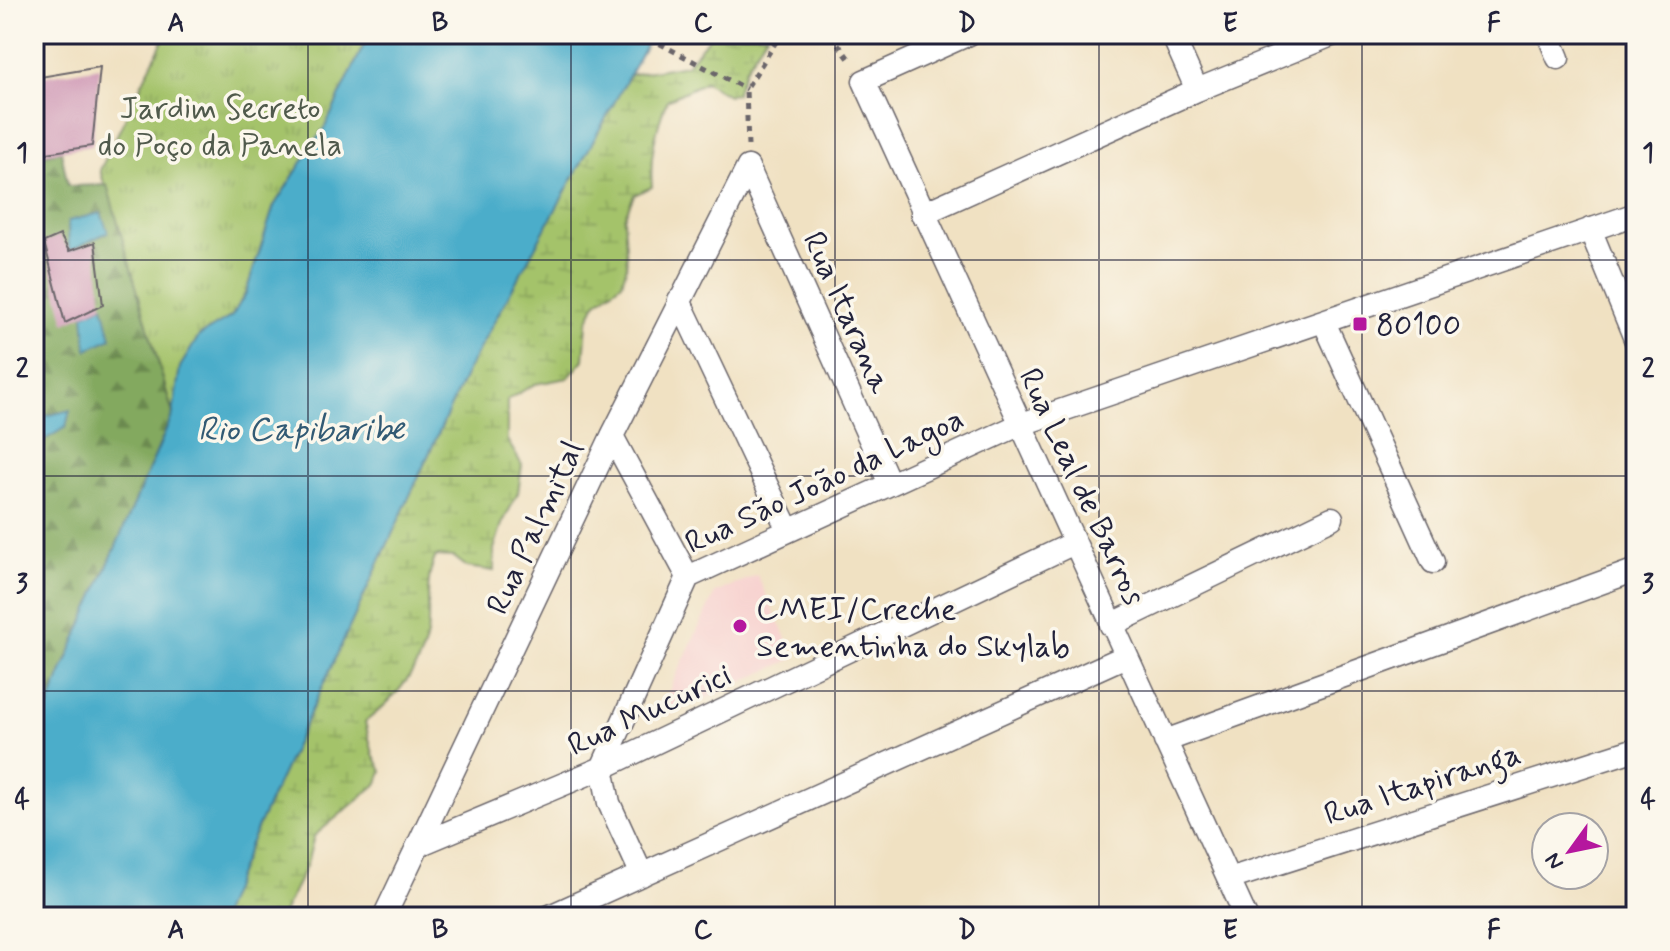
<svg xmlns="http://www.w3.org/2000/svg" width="1670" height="951" font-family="Mynerve,sans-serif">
<defs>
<pattern id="grass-tufts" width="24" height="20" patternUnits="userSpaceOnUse" patternTransform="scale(2)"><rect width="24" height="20" fill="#a4c36b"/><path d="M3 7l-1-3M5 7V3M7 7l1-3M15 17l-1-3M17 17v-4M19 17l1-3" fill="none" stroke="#8da75e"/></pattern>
<pattern id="forest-firs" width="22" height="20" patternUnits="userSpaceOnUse" patternTransform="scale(2)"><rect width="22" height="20" fill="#83a95f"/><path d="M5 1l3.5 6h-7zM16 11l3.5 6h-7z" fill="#6b8950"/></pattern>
<pattern id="wetland-marsh" width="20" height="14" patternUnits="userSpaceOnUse" patternTransform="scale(2)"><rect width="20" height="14" fill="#a4c36b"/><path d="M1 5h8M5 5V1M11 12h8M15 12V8" fill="none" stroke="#8da75e"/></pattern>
</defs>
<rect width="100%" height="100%" fill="#fbf7ec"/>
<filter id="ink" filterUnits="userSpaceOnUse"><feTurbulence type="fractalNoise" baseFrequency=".0125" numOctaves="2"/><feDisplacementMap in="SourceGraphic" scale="16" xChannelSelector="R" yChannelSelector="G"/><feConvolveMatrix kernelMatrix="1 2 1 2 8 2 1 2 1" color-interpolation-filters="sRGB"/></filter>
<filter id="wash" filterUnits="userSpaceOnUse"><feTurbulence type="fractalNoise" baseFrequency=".006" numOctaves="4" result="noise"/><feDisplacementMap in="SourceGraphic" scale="32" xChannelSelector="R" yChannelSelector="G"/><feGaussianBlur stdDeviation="1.8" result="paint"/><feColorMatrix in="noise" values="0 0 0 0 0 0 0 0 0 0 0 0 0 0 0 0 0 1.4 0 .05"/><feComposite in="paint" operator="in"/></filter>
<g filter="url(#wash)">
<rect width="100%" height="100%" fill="#f0e1c2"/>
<!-- built -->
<path fill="#f7d0ce" d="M757 575 795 658 667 716 662 709 665 699 715 593Z"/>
<!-- grass -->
<path fill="url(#grass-tufts)" stroke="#637253" stroke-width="2" d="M166 34H369L326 125 274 206 246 292 232 316 199 336 180 367 173 414 100 170Z"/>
<!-- forest -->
<path fill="url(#forest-firs)" stroke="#52664d" stroke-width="2" d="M61 151 68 186 107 185 173 414 60 676 34 746V157Z"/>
<!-- wetland -->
<path fill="url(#wetland-marsh)" stroke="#637253" stroke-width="2" d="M712 34H767L745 69 736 94 728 95 705 82 667 100C656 129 649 156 652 187L634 195 624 218 627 265 622 283 596 303 587 322 584 360 568 378 535 384 507 400V440L522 465 518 493 502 524 494 549V571L467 567 454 557 436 556C425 579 429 599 428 624 427 664 395 699 365 722L373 754 382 771 378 783 314 836 307 864 281 917H221L249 846 467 371 629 75 686 65Z"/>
<!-- water -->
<path fill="#4badca" stroke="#366882" stroke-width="2" d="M369 34H652L467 371 249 846 221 917H34V746L60 676 173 414 180 367 199 336 232 316 246 293 274 206 326 125Z
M101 213 108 232 69 251 68 221Z
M103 305 111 338 87 350 84 314Z
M70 410 66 427 41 442V417Z"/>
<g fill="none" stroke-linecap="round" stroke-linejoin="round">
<!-- ferry -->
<path stroke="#325a74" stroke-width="2" stroke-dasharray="10 8" stroke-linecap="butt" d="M641 34 649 38"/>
</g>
<g id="blocks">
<!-- building -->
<path fill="#cf98b5" d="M100 67 92 146 34 155V78Z
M60 235 69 251 95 242 103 305 65 323 44 242Z"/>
</g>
</g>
<g filter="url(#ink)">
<use href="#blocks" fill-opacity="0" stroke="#6a656a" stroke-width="2"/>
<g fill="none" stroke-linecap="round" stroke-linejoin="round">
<defs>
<path id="minor" d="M969 34 864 81 1246 917
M1172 34 1197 90
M1548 34 1558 58
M748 167 890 484
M922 214 1197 90 1334 34
M1590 229 1636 341
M679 300 788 530
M1324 322 1433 562
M612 436 688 577
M1111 625 1332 518
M1165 741 1636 570
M421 844 602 768 1074 543
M642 875 609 803 602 768 688 577 1019 425 1636 214
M1229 879 1636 749
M384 917 612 436 748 167
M548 917 1126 656"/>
</defs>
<!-- minor casing -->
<use href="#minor" stroke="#6a656a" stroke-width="25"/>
<!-- path -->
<path stroke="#6a656a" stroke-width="5" stroke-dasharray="6 6" stroke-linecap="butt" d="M831 34 852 63
M649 38 746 89
M748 146 746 89 781 34"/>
<!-- minor -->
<use href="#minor" stroke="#fff" stroke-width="22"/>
</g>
</g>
<!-- grid -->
<path fill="none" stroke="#22223b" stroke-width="2" stroke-opacity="0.55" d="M308 34V917M571 34V917M835 34V917M1099 34V917M1362 34V917M34 260H1636M34 476H1636M34 691H1636"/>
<!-- markers -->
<g fill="#b5179e" stroke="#fbf7ec" stroke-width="3">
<rect x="1352" y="316" width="16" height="16" rx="4"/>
<circle cx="740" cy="626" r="8"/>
</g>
<g text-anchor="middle" stroke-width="7" stroke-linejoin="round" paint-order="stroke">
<!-- park labels -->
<g font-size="32" fill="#505a4c" stroke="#fbf7ec">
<text x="220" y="118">Jardim Secreto<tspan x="220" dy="37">do Poço da Panela</tspan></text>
</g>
<!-- street labels -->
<g font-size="32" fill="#22223b" stroke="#fbf7ec">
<text transform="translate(848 312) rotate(66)" y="11">Rua Itarana</text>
<text transform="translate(824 480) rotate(-25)" y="11">Rua São João da Lagoa</text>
<text transform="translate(1083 486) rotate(65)" y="11">Rua Leal de Barros</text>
<text transform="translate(534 527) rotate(-65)" y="11">Rua Palmital</text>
<text transform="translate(649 709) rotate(-25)" y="11">Rua Mucurici</text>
<text transform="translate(1422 783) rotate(-18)" y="11">Rua Itapiranga</text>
</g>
<!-- poi labels -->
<g font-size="32" fill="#22223b" stroke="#fbf7ec" text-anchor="start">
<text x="1376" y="335">80100</text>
<text x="756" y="619">CMEI/Creche<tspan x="756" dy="37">Sementinha do Skylab</tspan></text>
</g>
<!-- water labels -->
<g font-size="34" font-style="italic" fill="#325a74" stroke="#fbf7ec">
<text x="301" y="440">Rio Capibaribe</text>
</g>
</g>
<!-- margin -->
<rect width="1670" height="951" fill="none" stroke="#fbf7ec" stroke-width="88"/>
<!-- north arrow -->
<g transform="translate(1570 851) rotate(237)"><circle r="38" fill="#fbf7ec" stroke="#a4a2a5" stroke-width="2"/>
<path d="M0-6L14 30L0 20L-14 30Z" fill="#b5179e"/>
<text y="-12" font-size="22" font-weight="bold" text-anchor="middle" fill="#22223b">N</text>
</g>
<rect x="44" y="44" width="1582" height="863" fill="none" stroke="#22223b" stroke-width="3"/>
<g font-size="26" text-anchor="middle" font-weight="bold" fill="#22223b">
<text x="176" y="31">A</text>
<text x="440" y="31">B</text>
<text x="703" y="31">C</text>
<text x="967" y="31">D</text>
<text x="1230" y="31">E</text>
<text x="1494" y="31">F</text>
<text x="22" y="161">1</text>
<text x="1648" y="161">1</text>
<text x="22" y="377">2</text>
<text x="1648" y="377">2</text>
<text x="22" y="592">3</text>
<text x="1648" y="592">3</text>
<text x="22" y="808">4</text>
<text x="1648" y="808">4</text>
<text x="176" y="938">A</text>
<text x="440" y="938">B</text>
<text x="703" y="938">C</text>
<text x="967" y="938">D</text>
<text x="1230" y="938">E</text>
<text x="1494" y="938">F</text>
</g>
</svg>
